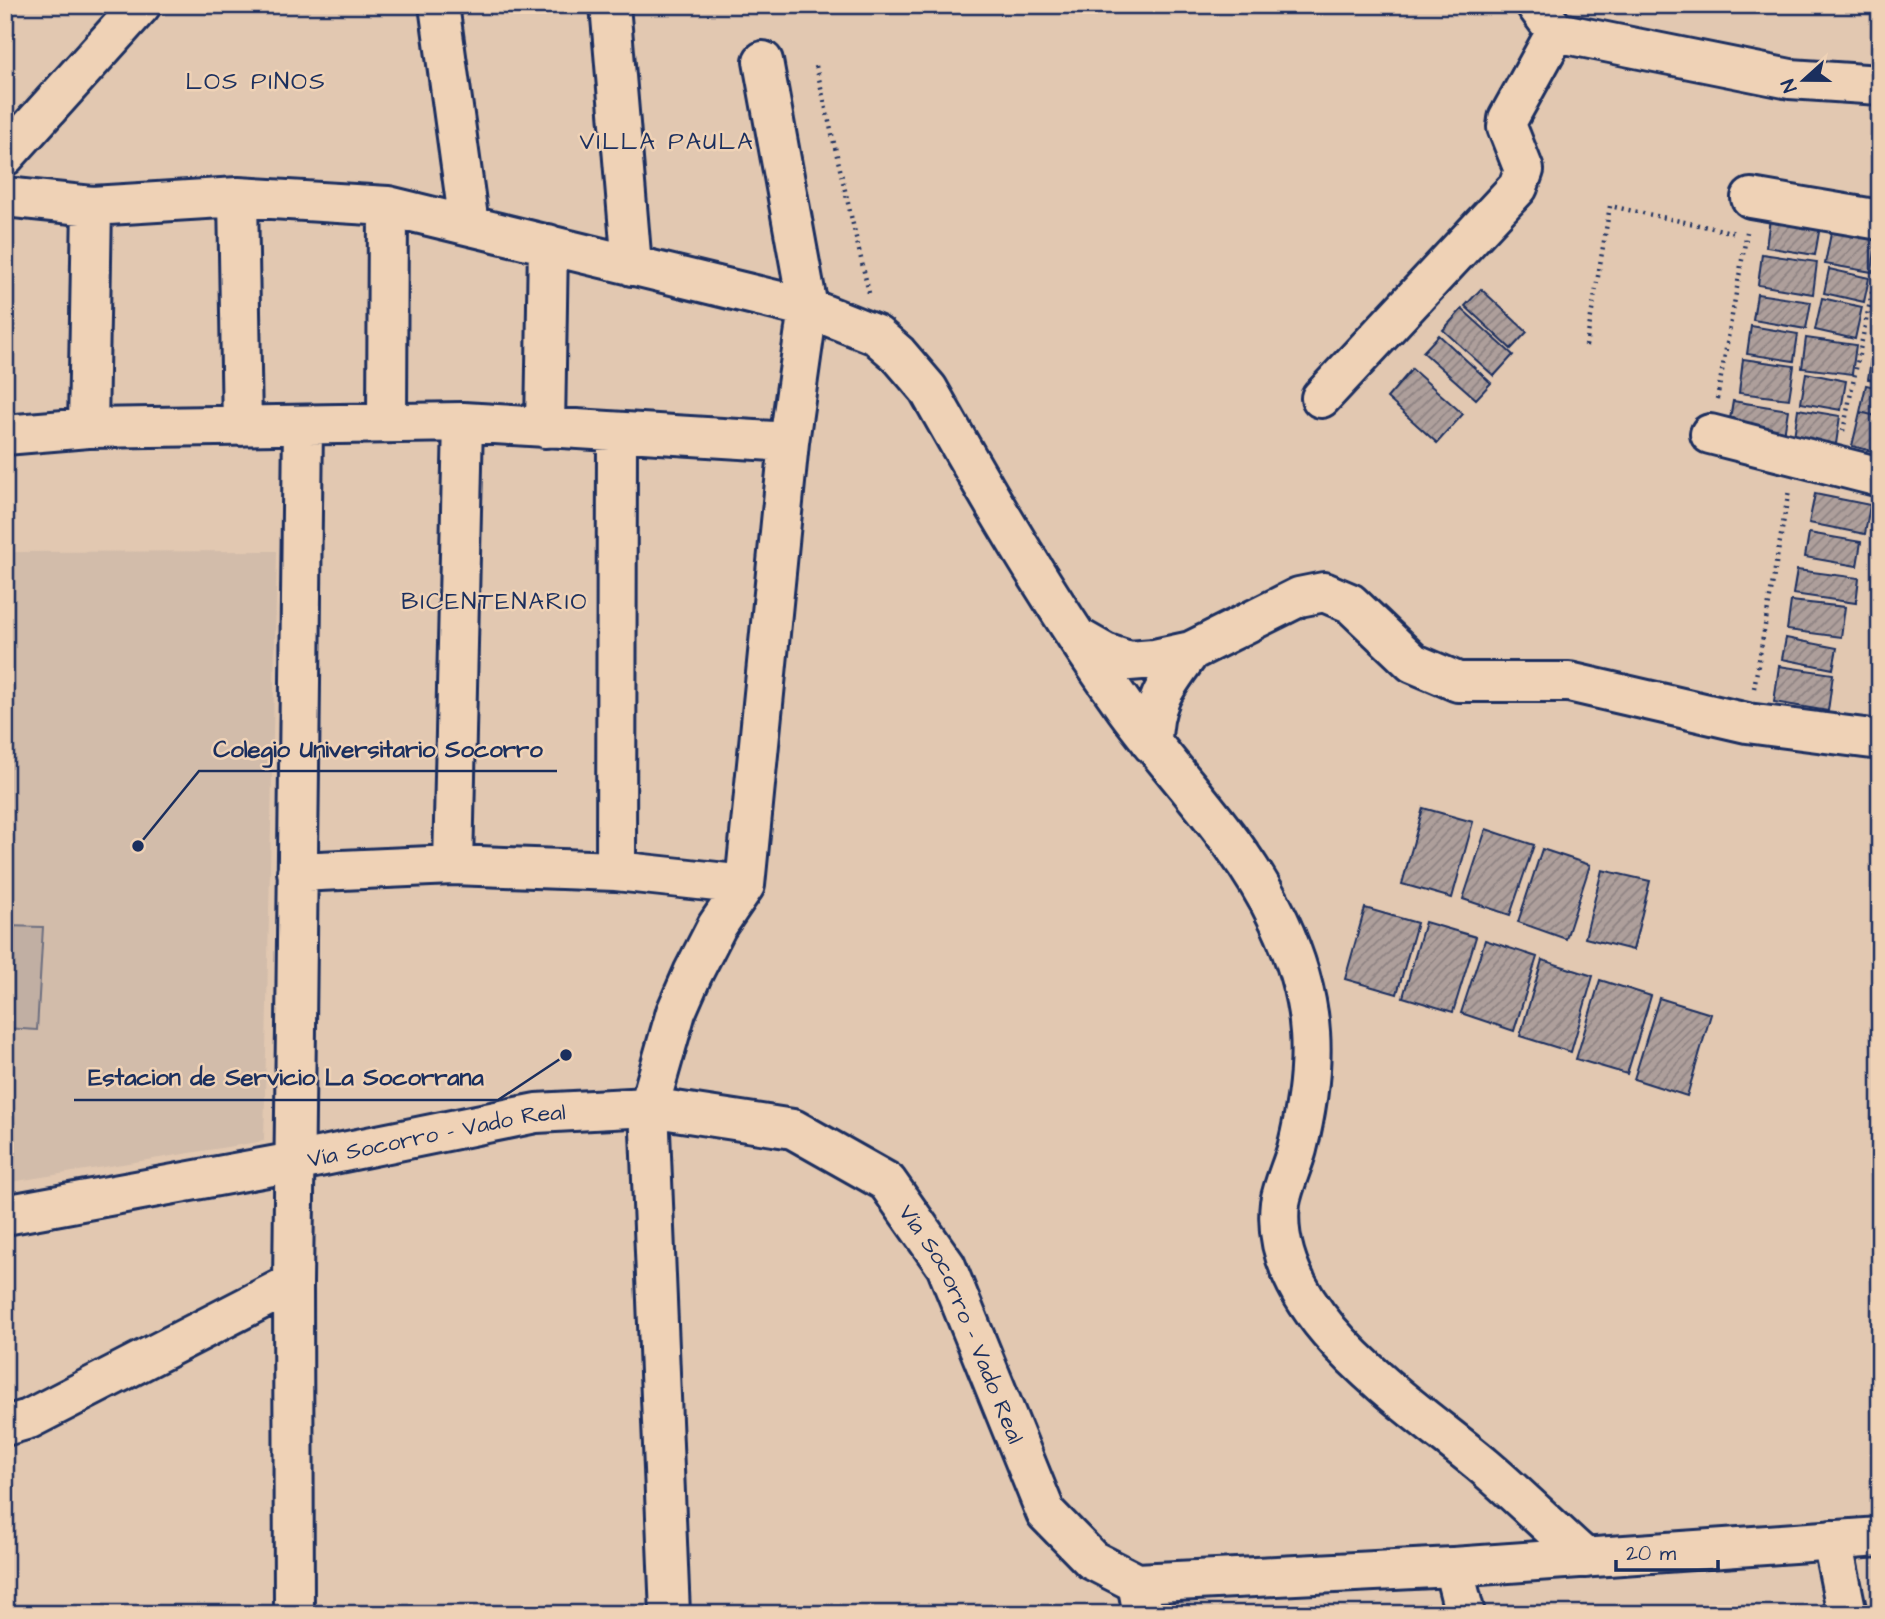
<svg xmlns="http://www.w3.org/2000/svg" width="1885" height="1619" font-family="'Architects Daughter',sans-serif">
<defs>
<pattern id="building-hatch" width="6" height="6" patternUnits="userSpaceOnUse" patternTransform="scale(1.75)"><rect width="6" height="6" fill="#ae9f9b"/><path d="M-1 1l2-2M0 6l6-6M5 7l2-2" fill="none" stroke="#8d8282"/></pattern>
</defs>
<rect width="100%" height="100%" fill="#e2c8b1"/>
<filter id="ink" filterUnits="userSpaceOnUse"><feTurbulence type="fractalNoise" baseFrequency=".0143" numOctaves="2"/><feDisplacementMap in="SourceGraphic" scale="14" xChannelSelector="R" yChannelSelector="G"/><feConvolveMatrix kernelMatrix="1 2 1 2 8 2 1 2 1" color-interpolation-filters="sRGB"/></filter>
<g filter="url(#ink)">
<!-- built -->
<path fill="#d2bcaa" d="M277 551 264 1141 5 1183V552Z"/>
<!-- park -->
<path fill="#c1afa3" stroke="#6e6f80" stroke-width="2" d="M5 926 43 927 37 1030 5 1028Z"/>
<!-- building -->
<path fill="url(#building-hatch)" stroke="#1b2f5e" stroke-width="2" d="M1770 218 1820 226 1815 255 1766 247Z
M1832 228 1877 236 1872 272 1825 264Z
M1762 254 1817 262 1813 294 1758 285Z
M1829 269 1869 278 1864 302 1824 293Z
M1481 289 1527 332 1511 349 1465 306Z
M1757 294 1811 302 1806 329 1753 320Z
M1822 298 1862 307 1855 339 1815 330Z
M1462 309 1513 355 1494 376 1443 330Z
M1751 326 1798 334 1794 361 1747 354Z
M1439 335 1491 383 1476 399 1423 352Z
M1806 338 1856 345 1852 374 1802 368Z
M1873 348 1880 349V381L1868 379Z
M1743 359 1794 366 1789 399 1739 393Z
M1412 369 1463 414 1437 443 1387 398Z
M1806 373 1846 381 1841 410 1801 403Z
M1866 385 1880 388V417L1860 412Z
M1733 401 1788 410 1784 435 1729 425Z
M1798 409 1840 416 1836 444 1794 437Z
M1860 412 1880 417V453L1852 446Z
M1815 494 1870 505 1865 534 1809 523Z
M1809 533 1861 542 1857 566 1805 557Z
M1797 570 1859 578 1856 603 1793 594Z
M1791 601 1845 607 1841 637 1787 630Z
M1786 638 1837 648 1833 669 1782 659Z
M1779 666 1833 674 1828 711 1774 702Z
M1423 808 1473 822 1452 898 1402 884Z
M1486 829 1534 845 1510 915 1463 899Z
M1542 849 1590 865 1566 939 1518 922Z
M1602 870 1650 881 1633 950 1585 938Z
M1365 908 1417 923 1397 994 1345 979Z
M1425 922 1476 937 1453 1012 1403 997Z
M1485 940 1537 957 1514 1031 1461 1013Z
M1542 960 1593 976 1571 1052 1520 1036Z
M1600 980 1651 996 1627 1074 1576 1059Z
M1659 998 1711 1014 1687 1096 1634 1079Z"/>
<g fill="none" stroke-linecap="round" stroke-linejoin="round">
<defs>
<path id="street" d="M439 5 469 225
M610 5 632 266
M1536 5 1556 32 1790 79 1880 85
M5 156 141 5
M5 197 92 206 238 197 388 206 808 308 876 335 898 354 928 389C990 499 1053 607 1126 709 1178 780 1241 841 1279 921 1317 1002 1318 1064 1297 1149 1292 1167 1283 1185 1280 1203 1267 1316 1411 1404 1485 1467 1519 1496 1551 1528 1585 1558
M238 197 242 426
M1751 198 1880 220
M1321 398 1518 187 1524 170 1507 127 1508 119 1556 32
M387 423 388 206
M88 428 92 206
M545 428 548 244
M1710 434 1880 477
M5 435 88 428 463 422 789 442
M1077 637 1105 653 1129 661 1154 659 1191 651 1299 597 1324 592 1350 603 1413 663 1458 682H1569L1747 723 1880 740
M1152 744C1152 701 1166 685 1191 651
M453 865 463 422
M616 871 617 434
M297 872 453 865 616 871 745 885
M5 1426 29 1419 293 1283
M1832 1540 1847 1614
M1453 1567 1465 1614
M294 1614 293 1283 303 425
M670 1614 649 1107 676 1012 693 973 717 926 745 885 789 442 808 308 763 61"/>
<path id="secondary" d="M1137 1583 1143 1614"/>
<g id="highway">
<path id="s1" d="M5 1215 294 1162 536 1113 649 1107 793 1129 887 1182 946 1266 1046 1513 1092 1560 1137 1583 1453 1567 1880 1537"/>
</g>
</defs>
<!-- street casing -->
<use href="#street" stroke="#1b2f5e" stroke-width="44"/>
<!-- secondary casing -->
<use href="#secondary" stroke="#1b2f5e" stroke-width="44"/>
<!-- highway casing -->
<use href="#highway" stroke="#1b2f5e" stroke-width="44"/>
<!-- path -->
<path stroke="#1b2f5e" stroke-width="4.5" stroke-dasharray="2 5" stroke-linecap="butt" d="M816 66 869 293
M1586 346 1610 206 1736 233
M1717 399 1747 232
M1843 431 1880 254
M1754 688 1789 490
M1874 703 1880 679"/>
<!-- street -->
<use href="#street" stroke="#efd2b6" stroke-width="38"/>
<!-- secondary -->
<use href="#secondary" stroke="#efd2b6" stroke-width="38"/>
<!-- highway -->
<use href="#highway" stroke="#efd2b6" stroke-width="38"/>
</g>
</g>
<g text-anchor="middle" stroke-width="5" stroke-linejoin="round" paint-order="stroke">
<!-- street labels -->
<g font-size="23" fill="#1b2f5e" stroke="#efd2b6">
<text dy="8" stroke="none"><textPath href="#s1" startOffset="439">Vía Socorro - Vado Real</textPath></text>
<text dy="8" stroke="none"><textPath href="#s1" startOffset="1069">Vía Socorro - Vado Real</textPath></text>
</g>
<!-- neighbourhood labels -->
<g font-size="24" letter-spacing="2" fill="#1b2f5e" stroke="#efd2b6">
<text x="256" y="89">LOS PINOS</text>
<text x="667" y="149">VILLA PAULA</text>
<text x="495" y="609">BICENTENARIO</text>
</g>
</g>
<!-- callouts -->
<path fill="none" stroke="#1b2f5e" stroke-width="2.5" d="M138 846L199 771H557M566 1055L498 1100H74"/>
<g fill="#1b2f5e" stroke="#efd2b6" stroke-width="2.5">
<circle cx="138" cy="846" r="7"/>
<circle cx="566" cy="1055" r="7"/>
</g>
<g font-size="24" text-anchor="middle" font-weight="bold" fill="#1b2f5e" stroke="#efd2b6" stroke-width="5" stroke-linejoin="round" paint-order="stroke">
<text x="378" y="757">Colegio Universitario Socorro</text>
<text x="286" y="1085">Estacion de Servicio La Socorrana</text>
</g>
<!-- margin -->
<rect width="1885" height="1619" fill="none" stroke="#efd2b6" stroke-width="28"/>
<rect x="14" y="14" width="1857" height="1591" fill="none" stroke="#1b2f5e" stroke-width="2.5" filter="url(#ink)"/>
<!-- north arrow -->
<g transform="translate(1804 80) rotate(249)" stroke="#efd2b6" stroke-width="5" paint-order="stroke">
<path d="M0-5L12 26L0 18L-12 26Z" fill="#1b2f5e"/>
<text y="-10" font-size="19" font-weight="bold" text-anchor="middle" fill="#1b2f5e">N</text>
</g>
<!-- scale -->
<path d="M1616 1560v10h102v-10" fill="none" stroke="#1b2f5e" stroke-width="3.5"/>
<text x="1626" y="1560" font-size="21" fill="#1b2f5e" stroke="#efd2b6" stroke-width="5" paint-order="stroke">20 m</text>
</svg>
